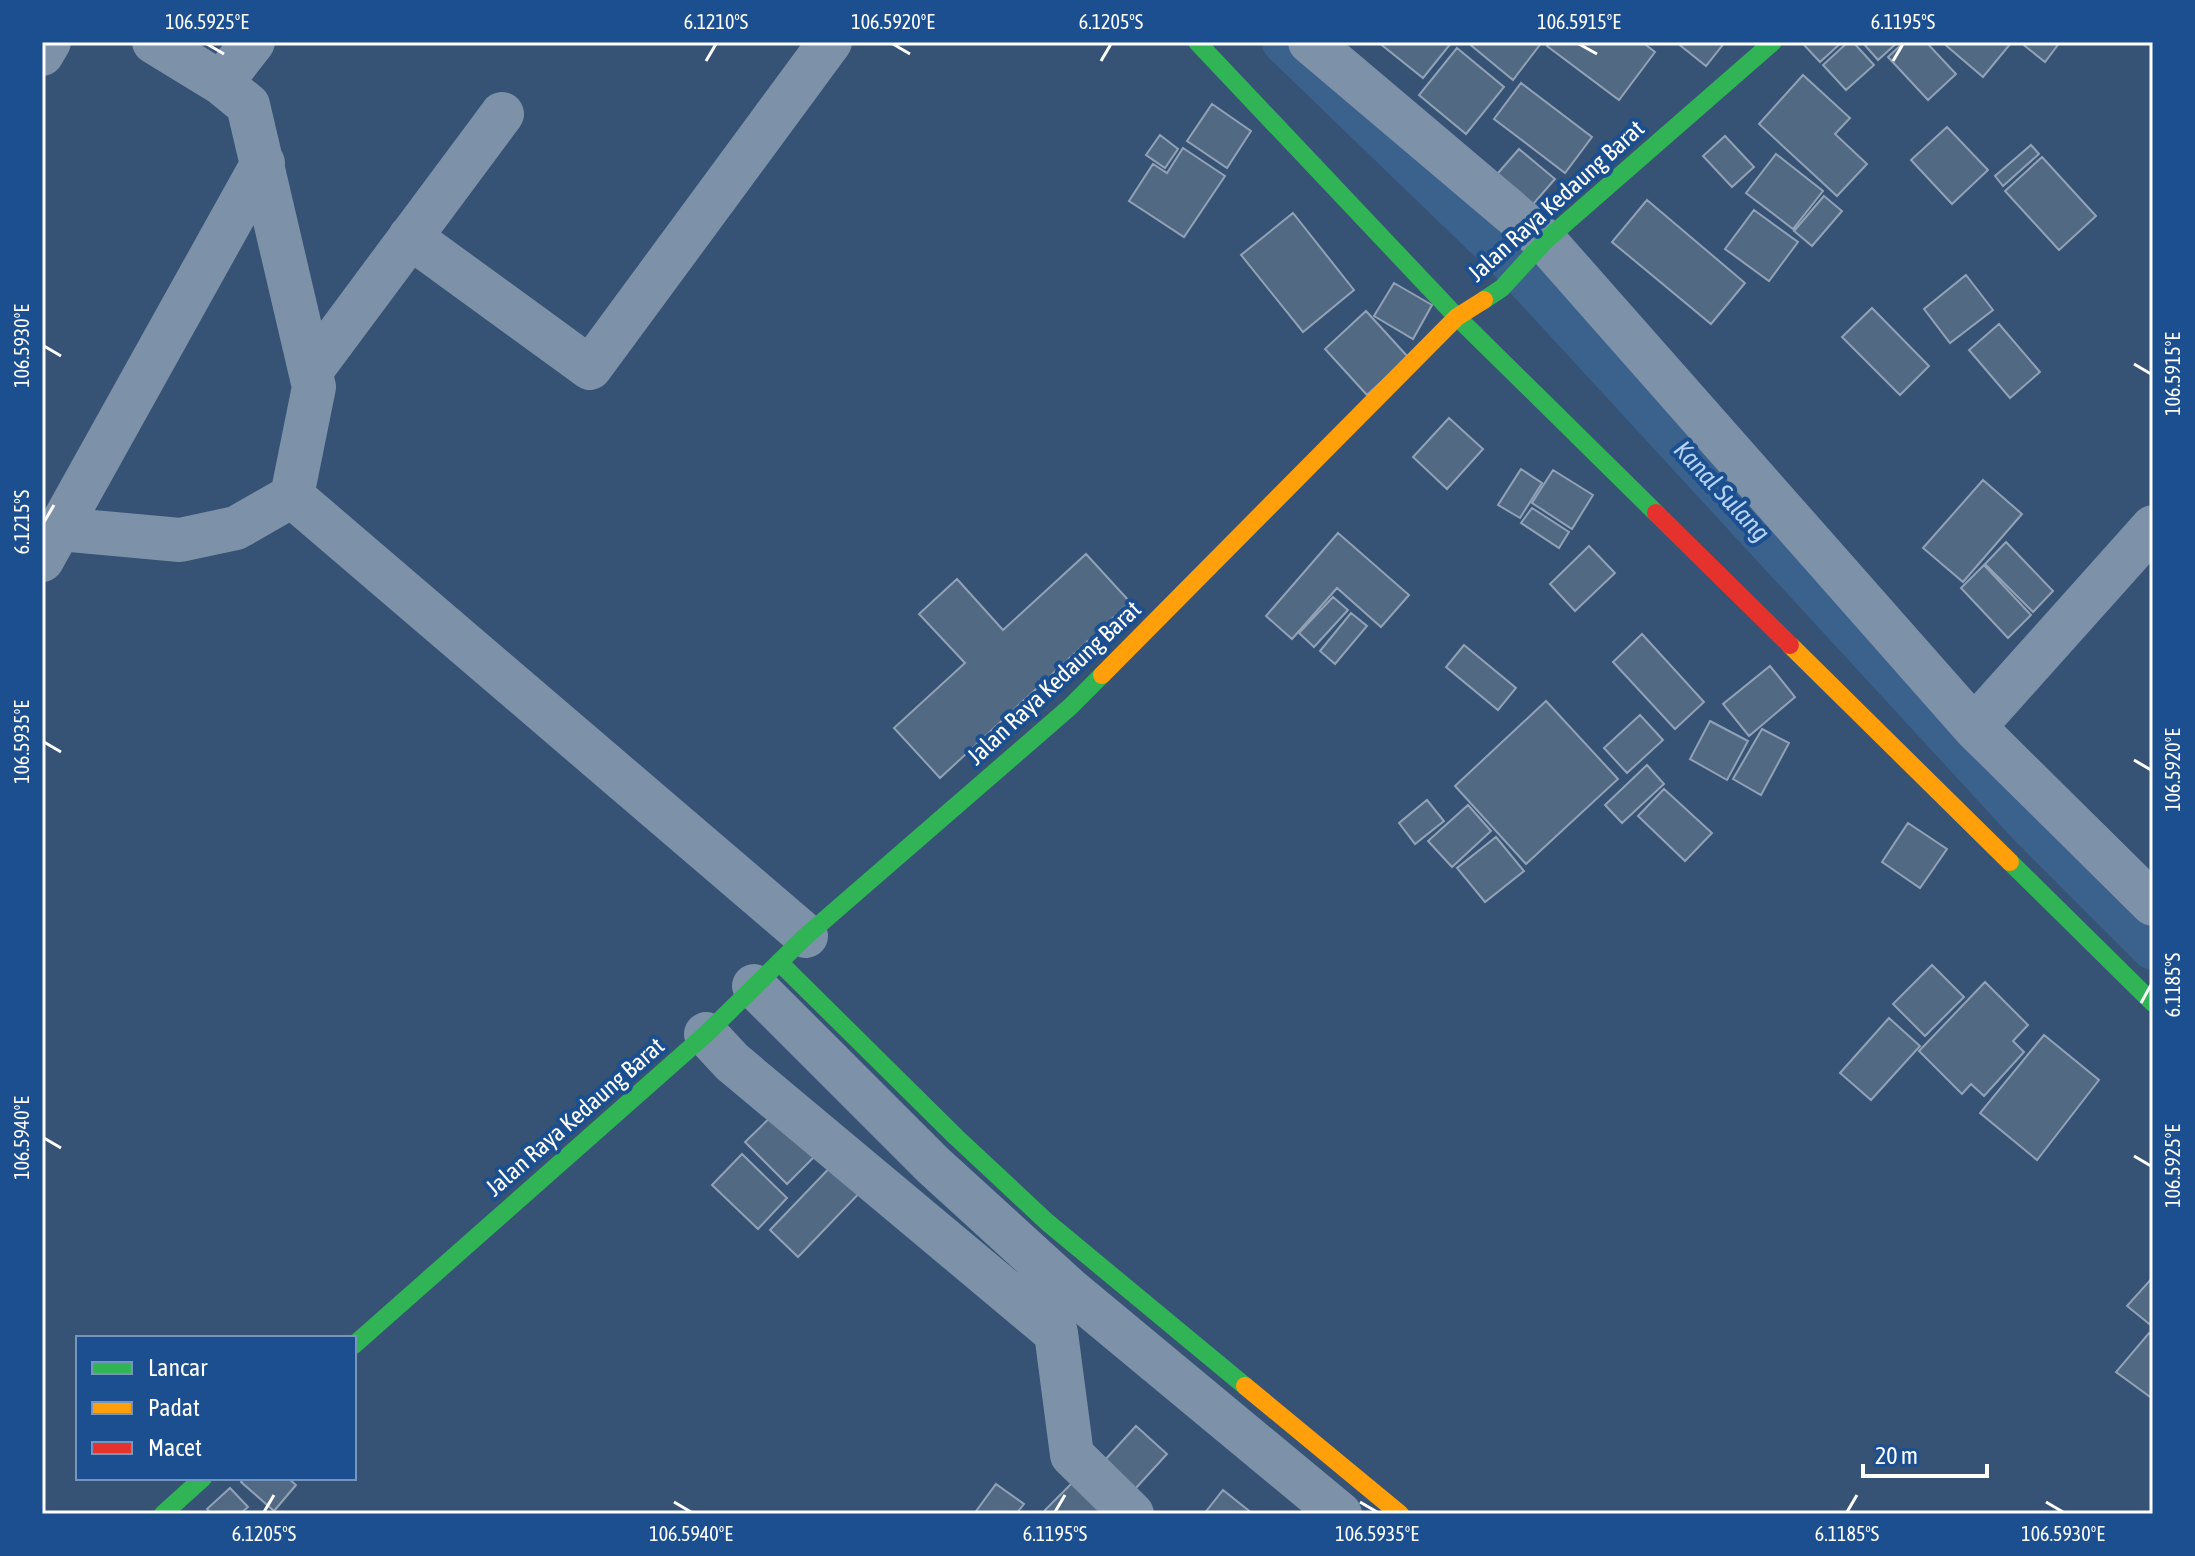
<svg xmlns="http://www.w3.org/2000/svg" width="2195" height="1556" font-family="'Asap Condensed',sans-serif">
<rect width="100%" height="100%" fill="#365274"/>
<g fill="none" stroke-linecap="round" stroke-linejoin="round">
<!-- canal -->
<path stroke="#3b618d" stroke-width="44" d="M1284 42 1509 259 2033 828 2153 948"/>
</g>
<!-- building -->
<path fill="#526984" stroke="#92a2b6" stroke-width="2" d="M1378 42H1452L1423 78Z
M1467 42H1542L1513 80Z
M1550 42H1642L1655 52 1619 100 1547 46Z
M1676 42H1725L1706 66Z
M1808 42H1842L1820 62 1804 45Z
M1848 42H1853L1874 65 1846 90 1823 65Z
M1862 42H1898L1878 60Z
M1904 42H1926L1956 74 1928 100 1888 57Z
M1942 42H2010L2011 43 1983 77Z
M2020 42H2060L2045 62Z
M1457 48 1504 87 1466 134 1419 95Z
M1803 75 1850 118 1835 134 1867 164 1837 196 1759 124Z
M1521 83 1592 137 1565 173 1494 119Z
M1212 104 1251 131 1227 168 1187 141Z
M1947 127 1988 170 1952 204 1911 160Z
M1160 135 1178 149 1165 168 1146 155Z
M1725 136 1754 167 1732 187 1703 156Z
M2031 145 2039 154 2003 186 1995 176Z
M1183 148 1225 176 1184 237 1129 201 1153 164 1167 173Z
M1519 149 1555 179 1521 218 1485 188Z
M1776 154 1823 191 1793 229 1746 193Z
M2042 157 2096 216 2059 250 2005 191Z
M1824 196 1842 211 1812 246 1794 231Z
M1647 200 1745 283 1711 324 1612 242Z
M1754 210 1798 242 1769 281 1725 249Z
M1293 213 1354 290 1303 332 1241 255Z
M1966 275 1993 310 1950 343 1924 309Z
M1394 283 1432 305 1413 339 1374 316Z
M1872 308 1929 366 1900 395 1842 337Z
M1366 311 1408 357 1367 395 1325 349Z
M1999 324 2040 372 2010 398 1969 350Z
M1449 418 1483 449 1447 489 1413 457Z
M1521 469 1542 483 1520 518 1498 505Z
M1553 470 1593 495 1572 529 1532 503Z
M1983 480 2022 514 1963 582 1923 548Z
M1532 508 1569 532 1559 548 1521 523Z
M1338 533 1409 595 1381 627 1337 588 1292 639 1266 616Z
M2006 542 2053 591 2033 612 1985 564Z
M1589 546 1615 573 1575 611 1550 584Z
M1086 554 1130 602 940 778 894 728 965 663 919 614 957 579 1003 630Z
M1984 565 2031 615 2008 638 1961 588Z
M1333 597 1348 610 1314 647 1299 633Z
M1351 613 1367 626 1335 664 1320 651Z
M1642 634 1704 702 1675 729 1613 662Z
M1464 645 1516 688 1498 710 1446 667Z
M1770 666 1795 697 1749 736 1723 704Z
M1546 701 1618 779 1526 864 1455 786Z
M1640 715 1663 740 1627 773 1604 748Z
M1710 721 1748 741 1727 780 1690 759Z
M1762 729 1789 743 1761 795 1733 779Z
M1647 765 1664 784 1622 823 1605 805Z
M1664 789 1712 833 1685 861 1638 816Z
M1427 800 1444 821 1415 844 1399 823Z
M1468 805 1491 831 1452 867 1428 841Z
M1908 823 1947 849 1920 888 1882 862Z
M1496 837 1524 871 1485 902 1457 868Z
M1932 965 1964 997 1925 1036 1893 1004Z
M1985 982 2028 1025 2013 1041 2024 1052 1984 1096 1971 1084 1962 1094 1919 1051Z
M1889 1018 1920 1046 1871 1100 1840 1073Z
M2044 1035 2099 1080 2037 1160 1980 1113Z
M781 1107 822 1149 787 1184 745 1142Z
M742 1154 787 1198 758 1229 712 1185Z
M840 1157 868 1184 798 1257 770 1230Z
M2153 1277V1327L2127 1306Z
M2149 1333 2153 1336V1399L2116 1372Z
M1136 1426 1167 1454 1135 1489 1104 1461Z
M1084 1471 1101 1514H1048L1045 1510Z
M244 1478H288L296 1485 274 1511 241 1482Z
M996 1484 1024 1504 1016 1514H974Z
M230 1488 248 1507 240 1514H212L207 1509Z
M1223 1490 1253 1514H1204Z"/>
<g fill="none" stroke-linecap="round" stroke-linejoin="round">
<!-- street -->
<path stroke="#7d92a8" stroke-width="44" d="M1310 42 1545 241 1974 727 2153 904
M42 54 49 42
M221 83 253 42
M410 237 590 368 830 42
M311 371 502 114
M292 496 806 936
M60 529 180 540 236 528 292 496 314 387 248 105 221 83 154 42
M42 560 263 163
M1974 727 2153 527
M754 986 933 1165 1070 1290 1340 1514
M706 1034 732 1062 1056 1333 1072 1455 1132 1514"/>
<!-- fast -->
<path stroke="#30b455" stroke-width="18" d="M1197 42 1457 317 1656 513
M1484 300 1502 288 1545 241 1773 42
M2010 862 2153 1003
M779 962 956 1137 1047 1222 1245 1386
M354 1345 706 1034 806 936 1070 707 1102 675
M163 1514 203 1478"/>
<!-- slow -->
<path stroke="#ff9f0a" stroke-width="18" d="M1790 645 2010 862
M1102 675 1457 317 1484 300
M1245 1386 1400 1514"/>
<!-- jam -->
<path stroke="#e5322d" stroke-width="18" d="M1656 513 1790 645"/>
</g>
<!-- ticks -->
<path fill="none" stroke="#fff" stroke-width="3" d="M207 44 224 54M893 44 910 54M1579 44 1597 54M706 61 716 44M1101 61 1111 44M1893 61 1903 44M44 346 61 356M2134 364 2151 374M44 522 54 505M44 742 61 752M2134 760 2151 770M2141 1003 2151 985M44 1138 61 1148M2134 1156 2151 1166M674 1502 691 1512M1360 1502 1377 1512M2046 1502 2063 1512M264 1512 274 1495M1055 1512 1065 1495M1847 1512 1857 1495"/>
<g text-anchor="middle" stroke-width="8" stroke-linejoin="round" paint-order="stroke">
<!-- street labels -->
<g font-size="24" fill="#fff" stroke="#1b4f8f">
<text transform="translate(1556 201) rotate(-42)" y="8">Jalan Raya Kedaung Barat</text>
<text transform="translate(1054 683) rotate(-43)" y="8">Jalan Raya Kedaung Barat</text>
<text transform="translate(575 1117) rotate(-41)" y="8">Jalan Raya Kedaung Barat</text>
</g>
<!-- water labels -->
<g font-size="26" font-style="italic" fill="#b5d3f5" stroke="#1b4f8f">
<text transform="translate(1722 491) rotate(47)" y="9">Kanal Sulang</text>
</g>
</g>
<!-- border -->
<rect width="2195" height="1556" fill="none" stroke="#1b4f8f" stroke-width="88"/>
<!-- legend -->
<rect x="76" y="1336" width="280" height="144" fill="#1b4f8f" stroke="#7695bc" stroke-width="2"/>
<rect x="92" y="1362" width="40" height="12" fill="#30b455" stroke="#7695bc" stroke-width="2"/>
<text x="148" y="1376" font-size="24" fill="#ffffff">Lancar</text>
<rect x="92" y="1402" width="40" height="12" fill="#ff9f0a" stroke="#7695bc" stroke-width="2"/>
<text x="148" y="1416" font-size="24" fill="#ffffff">Padat</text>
<rect x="92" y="1442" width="40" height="12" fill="#e5322d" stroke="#7695bc" stroke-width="2"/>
<text x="148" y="1456" font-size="24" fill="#ffffff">Macet</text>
<!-- scale -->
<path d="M1863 1464v12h124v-12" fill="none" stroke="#ffffff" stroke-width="4"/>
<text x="1875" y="1464" font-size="24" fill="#ffffff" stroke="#1b4f8f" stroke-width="6" paint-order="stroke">20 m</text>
<rect x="44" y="44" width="2107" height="1468" fill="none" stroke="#fff" stroke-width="3"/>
<g font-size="20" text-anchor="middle" fill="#fff">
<text x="207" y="29">106.5925°E</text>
<text x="716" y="29">6.1210°S</text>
<text x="893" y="29">106.5920°E</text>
<text x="1111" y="29">6.1205°S</text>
<text x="1579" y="29">106.5915°E</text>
<text x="1903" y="29">6.1195°S</text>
<text transform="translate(22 346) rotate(-90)" y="7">106.5930°E</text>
<text transform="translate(2173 374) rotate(-90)" y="7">106.5915°E</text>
<text transform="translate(22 522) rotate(-90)" y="7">6.1215°S</text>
<text transform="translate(22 742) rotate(-90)" y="7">106.5935°E</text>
<text transform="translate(2173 770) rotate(-90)" y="7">106.5920°E</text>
<text transform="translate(2173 985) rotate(-90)" y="7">6.1185°S</text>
<text transform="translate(22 1138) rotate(-90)" y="7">106.5940°E</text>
<text transform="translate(2173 1166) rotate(-90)" y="7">106.5925°E</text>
<text x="264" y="1541">6.1205°S</text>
<text x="691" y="1541">106.5940°E</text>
<text x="1055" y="1541">6.1195°S</text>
<text x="1377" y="1541">106.5935°E</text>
<text x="1847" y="1541">6.1185°S</text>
<text x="2063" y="1541">106.5930°E</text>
</g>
</svg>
